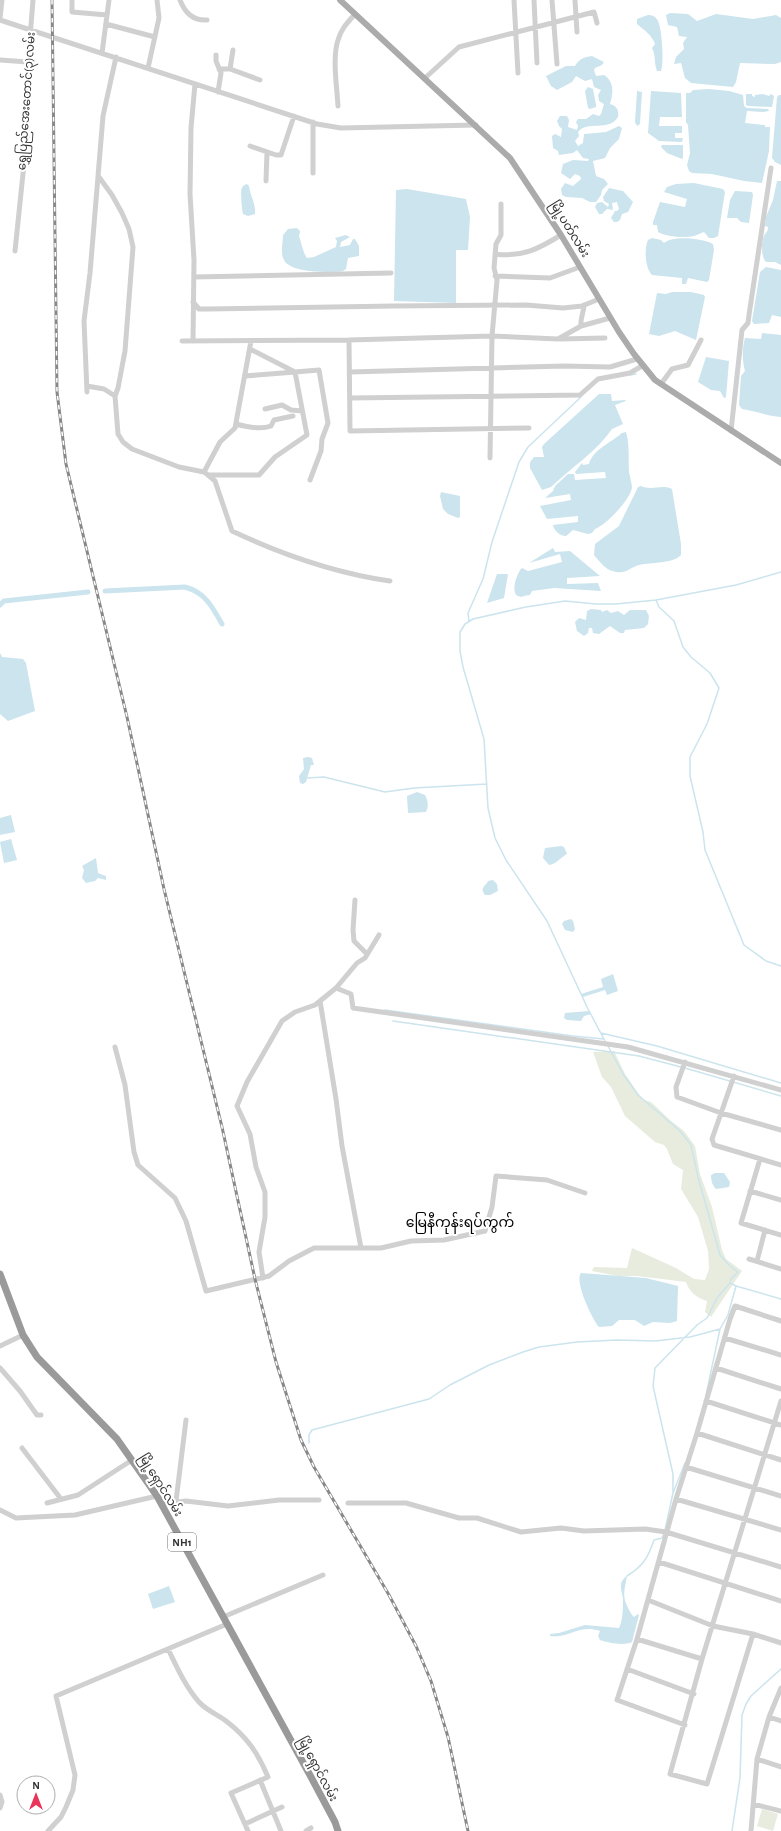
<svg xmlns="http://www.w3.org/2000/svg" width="781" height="1831" font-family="'Alegreya Sans','Noto Sans Myanmar',sans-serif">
<rect width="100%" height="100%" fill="#fff"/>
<!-- green -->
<path fill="#e7ecde" d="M614 1051 625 1074 638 1093 644 1100 651 1102 670 1120 684 1131 695 1146 700 1174 712 1207 722 1250 726 1259 742 1271 711 1317 705 1312 707 1301C697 1298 689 1292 686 1282L637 1276H618L592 1271 594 1267 627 1268 632 1248 676 1268 694 1279 705 1280 709 1269 708 1251 698 1217 681 1189 683 1170 673 1164 667 1149 664 1145 655 1142 625 1116 611 1087 602 1077 593 1052Z
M762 1809 778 1814 773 1831 757 1826Z"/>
<!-- water -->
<path fill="#cbe4ed" d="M670 13 688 14 697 21 716 14 753 19 776 15 781 18V62L775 64 740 63 736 82 733 87 691 83 685 78 681 63 674 64 676 57 684 49 683 43 687 37 679 36 677 27 668 25 666 15Z
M648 15C653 15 656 17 658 21 662 29 664 63 661 71H657C654 64 656 56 652 48L655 44C652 35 644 30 637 24V19Z
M592 56 604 62 602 65 595 68 594 70 596 76 604 75C615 82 613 94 610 104 617 106 619 110 618 117 609 132 587 120 578 132L579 136 575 141 578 146 583 143 584 134 606 132 619 126 622 128 619 139 610 148 605 158 593 161 596 176 604 179 608 184 602 190 601 195 596 202H590L582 198 566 197 562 195 561 189 565 183 573 186 581 179 580 176 575 174 570 179 561 173 563 164 573 160 588 161 589 159 583 158 577 150 573 153 559 155 558 151 553 148 552 136 555 134 561 137 562 129 559 126 557 121 560 116H567L569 120 568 127 577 130 578 126 576 122 578 119H586L593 114 599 116 601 114 604 104 599 101 598 95 601 90 594 87 592 79 585 81 576 76 572 82 557 90 551 86 546 76 566 66H575C579 59 584 57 592 56Z
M588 87 593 89 596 105V107L590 109 588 108 585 91Z
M709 89 729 91 743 95 744 106 747 108 768 109 769 111 763 112 747 111 745 123 765 125V127H770L769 151 762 183 744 181 712 174 692 173 689 171 687 165 690 153 688 125 686 122V93H690L693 90Z
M637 91 642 92 640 124 637 126 635 122Z
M651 91 681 93 682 117H660L659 126H682V133H675V138H683L682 142 659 141 648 133Z
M746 94H752V96L755 97V95L763 94 769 96 771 94 774 96 772 107 748 106 746 105Z
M779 95H781V165L775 162 772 158 777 97Z
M662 145H683V158L682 159 667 153 661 147Z
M777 181H781V265L775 262H766C761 257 761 243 764 236 766 232 768 232 768 227L765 226 766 217 773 200Z
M694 183 723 189 725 192 718 236 714 238H709L704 232C700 233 698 235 694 236 684 238 667 237 658 232L657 225H653V222L660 202 685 207 687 199 664 192 667 187 676 184Z
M247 184 249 186C250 195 256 204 255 214L248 216 243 214C242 210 240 190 242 188 243 185 245 185 247 184Z
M609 188 623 191 633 202 628 212 622 214 620 220 617 222H614L611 218 615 211H617L619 209 617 202 612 203 613 210 607 209 602 214H599L595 207 597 203 602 202 608 207 609 204 604 201 603 197Z
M407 189 466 199 470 217 468 250H456V303L394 301 396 190Z
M735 191 752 192 753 195 749 223 741 222 737 218H727L730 200Z
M297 228 300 231 299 236C301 242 304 255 307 258L314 257 336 247 337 241 335 238 346 235 350 237 341 242 340 247 350 245 353 239H355L359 246V256L348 258 346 269 343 271C330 273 290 273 284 260 280 253 283 242 283 235L288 229Z
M652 238 661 240 664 243C672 235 703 238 713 244L714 250 709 280 707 282 688 278 686 284H682V278L652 275C645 268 644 249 648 240Z
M766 267 781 270V317L772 315 769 323 754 324 752 321 760 272Z
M672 292H691L704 295 705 297 696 340 675 331 659 336 649 334 657 293 666 294Z
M762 333 781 335V417C768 416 755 411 742 409L739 405 741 376 745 371C742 361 742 348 745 338L761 339Z
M706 357 729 361 726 397 724 398 720 391 711 390 698 382Z
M599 394H611L612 401 625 400 626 401 615 405 623 424 612 429C597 451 571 468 551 487L542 490 530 468V462L534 457H544L542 447 544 444Z
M626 432C630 445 628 459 629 472 630 477 632 484 632 488 629 501 606 525 595 529L592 533 588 534 573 530 566 536C560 536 554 531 553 525L578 522V516L547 519 540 506 571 500 570 494 545 498 553 491 555 486 568 474H574L575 480 606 478 605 472 576 474 575 472 582 463 583 465 589 464C593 449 611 443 622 433Z
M641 486C652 491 662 484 672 489L681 544V555C672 564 652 562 639 565 631 567 626 574 616 572 605 570 601 563 594 555L595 544 619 526 638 487Z
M441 492 460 496V517L458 518 448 514 443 509 440 496Z
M553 548 555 552 570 551 600 576 567 578V584L598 583 601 591 554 588 532 591 530 595C526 595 521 598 518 596 510 593 517 572 522 568L528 571 562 562 560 554 529 563Z
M497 574H508L504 598 487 603Z
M591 609 601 610 602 612 607 610 611 613 618 611 624 615 630 610H646L649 616 648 624 644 628 625 630 624 633H620L610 626 599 634 593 633 592 628H589L588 633 584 636 577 631 575 622 579 618 586 620 587 611Z
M0 653 2 657 23 659 26 663 35 711 8 721 0 714Z
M308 757 312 758 314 765H311L306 782 303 784 300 783 299 776 304 769 303 758Z
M417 792 425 795C428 801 429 806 426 812L408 813 407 796Z
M11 815 15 832 0 835V818Z
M11 839 17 860 4 863 0 842Z
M561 846 564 847 567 854C560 858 556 864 549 865L543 858 545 848Z
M96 858 98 873 106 876V880L98 878 95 881 86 883 82 878 84 870 82 866Z
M493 880 497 884 498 891 490 895H485C479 888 486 886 488 881Z
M571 919 573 921 575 929 573 932 565 930 562 924 564 921Z
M613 974 618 991 607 995 605 990 583 997 581 994 603 987 601 979Z
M589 1011 591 1014 584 1016 581 1021 567 1020 564 1018 565 1013Z
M715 1173H724L730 1182 729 1187 716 1189C712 1185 711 1180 711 1175Z
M581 1273 646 1278 678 1286 677 1321 670 1323 653 1322 644 1326 635 1320H619L612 1326 599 1327C592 1319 574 1281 581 1273Z
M627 1576C624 1594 621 1597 632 1615L634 1617 638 1614 639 1615 632 1642C624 1646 609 1643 600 1640L598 1636 600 1631C578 1624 569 1639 550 1636V1634L559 1633 585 1625 619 1628C623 1620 623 1608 623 1599 622 1590 617 1583 627 1576Z
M169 1586 175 1602 153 1609 148 1594Z"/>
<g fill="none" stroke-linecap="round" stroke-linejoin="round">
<!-- stream -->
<path stroke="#cbe4ed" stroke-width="1.5" d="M630 375 636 374
M656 600 659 607 674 621 683 647 691 657 710 673 719 688 707 724 690 757V776L703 832 705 850 744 945 766 961 781 966
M469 621 468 613 483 579 492 542 519 462 528 447 581 397
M307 778 324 777 385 792 414 788 487 784
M385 1010 573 1036 604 1039
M393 1021 639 1056 681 1067
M601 1033 657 1046 781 1083
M606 1043 588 1009 547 921 506 860 495 838 488 808 484 739 463 667 460 651V632L465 624 473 619 526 607 565 601 596 604H616L656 600 736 585 781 572
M608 1046 623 1074 638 1095 680 1131 691 1145 698 1177 720 1255 729 1265 738 1272 731 1279 730 1283 736 1286 728 1315 720 1329 706 1395
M685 1068 781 1096
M736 1286 781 1299
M309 1443V1435L312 1430 429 1399 450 1385 489 1365 523 1352 539 1347 577 1342 617 1340 655 1341 690 1337 720 1329
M673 1493 685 1463
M665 1530 673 1493V1474L653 1386 655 1368 697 1325 707 1318 717 1298 729 1284
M627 1576C643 1566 648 1558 654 1540L662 1538 664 1533
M732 1831 740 1778 742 1715 746 1704 751 1696 781 1669"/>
<!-- canal -->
<path stroke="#cbe4ed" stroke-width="5" d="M105 591 185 587C205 592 213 608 222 624
M0 605 4 601 88 592"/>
<!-- minor -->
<path stroke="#d0d0d0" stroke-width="5" d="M72 0V12L107 15
M180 0C185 13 193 21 207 20
M514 0 518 73
M534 0 537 63
M552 0 557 64
M575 0 577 32
M0 18 2 0
M0 20 317 124 341 128 476 125
M106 24 155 37
M102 53 109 0
M216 55V61L221 73 218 92
M0 60 28 62
M148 68 159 18 157 0
M219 69H230L233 50
M230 69 260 80
M425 78 459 47 594 12 597 23
M338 106C337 87 332 58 338 40 341 29 348 22 355 14
M250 146 276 155H281L294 116
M313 173V122
M99 177 112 195 122 213 129 229 133 247 125 351 118 388 115 396 118 434 123 442 132 449 179 467 204 472 208 475 215 481 232 531C283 555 335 573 390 581
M266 181 267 152
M15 251 27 135 28 62 33 0
M495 254C522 258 540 248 561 235
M495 276 550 278 580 267
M194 277 391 273
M193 302 199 309H208L394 306 526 305 563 308 582 306 599 299
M581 326C580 318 584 312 584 305
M560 339 605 338
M349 340 350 431 529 428
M182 341 349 340 492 336 558 339 581 326 610 318
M193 341 194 260 190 194 191 128 195 84
M250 349 295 372 319 370 328 423 322 439 321 451 310 480
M350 372 564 366 610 367 637 359
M661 384 672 369 688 365 701 340
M87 386 104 389 115 396
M87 392 84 321 90 273 103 116 116 57
M350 398 580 395 598 379 630 373 642 366
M265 409 282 405 291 410 302 411
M236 424C247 427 260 430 271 426L274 420 293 416
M731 431 742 330 748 323 749 315 771 168
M490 458 492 336 497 280 494 268 496 244 501 235V204
M204 472 220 442 235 428 251 341
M208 475H259L275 457 307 435 295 372 245 376
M355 900 353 930 354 941 367 954
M379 935 365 958 357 963 336 988 351 994 353 1008 628 1047 781 1090
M320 1001 336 1099 342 1146 361 1248
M115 1047 125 1085 134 1152 138 1165 175 1198 186 1221 206 1291 269 1276 289 1261 314 1248H381L411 1241 444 1240 485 1231 492 1207 496 1176 547 1180 585 1193
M685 1062 676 1087 677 1097 721 1113 781 1130
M734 1076 712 1139 714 1145 781 1165
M760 1159 741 1223 781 1235
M750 1191 781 1200
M749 1259 781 1269
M757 1261 765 1230
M263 1278 259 1252 265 1217V1192L256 1167 250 1134 237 1106 247 1082 282 1021 295 1012 315 1005 336 988
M725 1338 781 1355
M0 1346 23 1335
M0 1368 20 1391 37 1415H41
M716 1368 781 1389
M706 1401 781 1425
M697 1433 781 1460
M22 1448 61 1499
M686 1467 781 1496
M676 1499 781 1530
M176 1501 186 1420
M47 1503 78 1495 132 1460
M348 1503H406L459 1518H477L521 1532 561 1528 584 1531 645 1529 666 1532 781 1567
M161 1504 186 1501 228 1506 279 1500H319
M0 1510 16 1518 75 1515 157 1496
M659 1562 781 1601
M648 1600 713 1626 753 1634 781 1643
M223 1617 323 1575
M753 1634 707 1784 670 1774 702 1659 781 1401
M637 1639 702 1659
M168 1649C177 1667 185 1686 199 1702 206 1710 218 1715 226 1721 247 1737 258 1753 268 1777L231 1793 248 1831
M627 1669 694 1694
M769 1717 781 1721
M685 1725 617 1700 637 1639 676 1499 697 1433 730 1319 735 1306 781 1321
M757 1759 781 1767
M260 1780 281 1831
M0 1795 2 1802 0 1808
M753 1804 781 1811
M245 1824 282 1807
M48 1831 61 1817 66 1807 73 1790 75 1775 56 1696 227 1624
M306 1831 311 1828
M751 1831 757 1759 769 1717 781 1688"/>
<!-- major -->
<path stroke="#ababab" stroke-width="6" d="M340 0 510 158 561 235 619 332 634 354 655 380 781 463"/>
<!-- highway -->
<path stroke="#9a9a9a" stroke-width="7" d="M0 1274 23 1335 37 1357 117 1439 157 1496 311 1777 335 1822 338 1831"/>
<defs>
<path id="rail" d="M52 0 57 392 66 464 127 717 164 889 222 1127 255 1279 276 1362 301 1440 314 1467 389 1595 416 1646 431 1681 448 1737 468 1831"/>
</defs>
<!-- rail casing -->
<use href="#rail" stroke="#888" stroke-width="3"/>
<!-- rail -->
<use href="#rail" stroke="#fff" stroke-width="1.5" stroke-dasharray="4.5" stroke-linecap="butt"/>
</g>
<g text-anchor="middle" stroke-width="4" stroke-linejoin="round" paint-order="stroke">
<!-- shield labels -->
<rect fill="#fff" stroke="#707070" stroke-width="1" x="168" y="1533" width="28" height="18" rx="3"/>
<g font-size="11" font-weight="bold" fill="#333">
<text x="182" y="1546">NH1</text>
</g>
<!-- street labels -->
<g font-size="12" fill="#333" stroke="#fff">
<text transform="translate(26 101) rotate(-86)" y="4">ရွှေပြည်အေးတောင်(၃)လမ်း</text>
<text transform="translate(570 229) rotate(58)" y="4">မြို့ပတ်လမ်း</text>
<text transform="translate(161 1485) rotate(58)" y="4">မြို့ရှောင်လမ်း</text>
<text transform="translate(318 1769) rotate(62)" y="4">မြို့ရှောင်လမ်း</text>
</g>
<!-- quarter labels -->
<g font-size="14" fill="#000" stroke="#fff">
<text x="460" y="1227">မြေနီကုန်းရပ်ကွက်</text>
</g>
</g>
<!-- north arrow -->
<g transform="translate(36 1795)"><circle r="19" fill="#ffffff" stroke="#adadad"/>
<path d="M0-3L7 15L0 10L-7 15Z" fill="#ea3459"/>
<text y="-6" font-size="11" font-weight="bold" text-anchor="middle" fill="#333333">N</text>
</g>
</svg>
